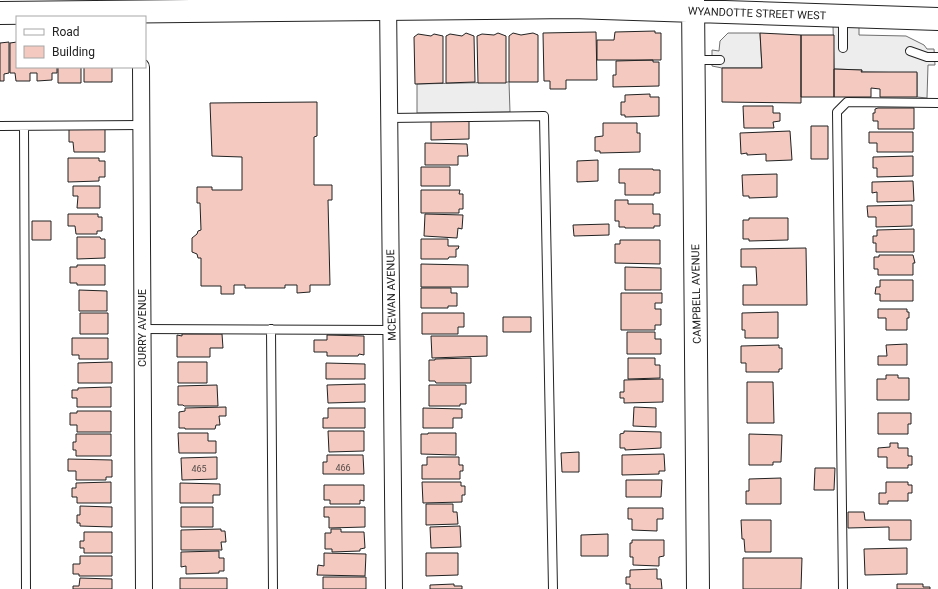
<svg xmlns="http://www.w3.org/2000/svg" width="938" height="589" font-family="Roboto,sans-serif">
<rect width="100%" height="100%" fill="#fff"/>
<!-- parking -->
<path fill="#ededed" stroke="#6f6f6f" d="M833 25 859 26V35L906 36 924 45 927 49H934L935 65H928L927 98 917 97V73L862 72V70L834 69Z
M728 33H760L762 68H722L712 66V50L719 51 720 41Z
M509 82 510 112 417 113V84Z"/>
<!-- building -->
<path fill="#f3c9c0" stroke="#222" d="M655 31V33H661V60H597V40H614L615 32Z
M596 32 597 80H566V89H550V81H544L543 33Z
M466 33 474 36 475 82 446 83V36L450 34 462 36Z
M498 33 506 36V83H478L477 36 482 34 494 35Z
M513 33 521 35 533 33 538 35V82H509V36Z
M760 33 801 35V103L722 102V68H762Z
M418 34 431 36 434 34 443 36V83L415 84 414 37Z
M801 35H834V97H801Z
M9 42V73L4 74V81H0V43Z
M17 42V67H57V73H52V80L37 81V73H30V81H16L15 73H10V43Z
M653 60V62H659V86L613 87V75H616V61Z
M58 67H81V83H58Z
M84 67H112V82H84Z
M834 69 862 70 861 72H917V97H880V89L871 88V97H834Z
M650 94V97H659V116L625 117V115H621V102H625V95Z
M317 102V136L314 137V185H332V200H328L330 285H310V292L297 293V285H285V288H245V285H234V294H221V286H201V258H198L197 254 192 252V238L197 234 198 231 201 230 200 203H197V187H212V190H242V157L212 156 210 103Z
M743 106H773V113H780V121L773 122 774 128H744Z
M878 108H914V129H878V121H873V113H875V109Z
M431 120H469V139L431 140Z
M603 123H637V133H640V152L600 153V151H595V137L603 136Z
M811 126H828V159H811Z
M69 129H105V152H74L73 142H69Z
M790 131 792 160 766 161V154L747 155V153L741 154 740 133Z
M869 132H913V152H877V143H869Z
M425 143 467 144 468 156H458V165H425Z
M913 156V176L877 177V168H873V157Z
M68 158H99V161H105V177H99V181L68 182Z
M598 160V181L577 182V161Z
M421 167H450V186H421Z
M619 169H653V170H660V193H654V195H625V183H619Z
M777 174V197L749 198V196H743L742 175Z
M913 181 914 201 877 202V192L872 193V182Z
M73 186H100V208H77L78 196H73Z
M421 190H460L459 194H463V209H459V213H421Z
M615 200H628V204H653V214H660V226H654V228H625V227H619V221H615Z
M912 205V226L876 227V217H868L867 206Z
M68 214H98V217H102V231H97V234H76L75 226H68Z
M425 214 463 215 462 229 458 228 457 238 424 236Z
M749 218H788V240L749 241V239H743V220H749Z
M32 221H51V240H32Z
M609 224V235L574 236 573 225Z
M914 229V252H876V243H873V236H877V230Z
M77 237H100L101 239H105V258L77 259Z
M421 239H448V246H459L458 249H456V257H449L448 259H421Z
M620 240H660V264L615 263V244H620Z
M806 248 807 305H743V285H757L756 267H741V249Z
M879 255H913L915 263H913V275H878V269H874V257H879Z
M421 264 468 265V287H421Z
M77 265H105V285H77V283H70V267H77Z
M625 267 661 268V290H625Z
M880 280H913V301H880V294H875L876 287H880Z
M421 288H451V293H457V306H448V308H421Z
M79 290 107 291V311H79Z
M621 293H662V303H655V309H661V325H655V330H621Z
M878 309H907V312H909V318H907V330H886V318H878Z
M778 312V338H745V330H742V313Z
M80 313H108V334H80Z
M422 313H464V327H458V334H422Z
M503 317H531V332H503Z
M627 332H655V339H661V354H627Z
M182 334H222L223 348H210V357H177V335L182 336Z
M327 335 364 336V355L359 354 358 356H327V352H314V340H327Z
M431 336H487V356L432 358Z
M72 338H108V359H79V355H72Z
M907 344V365H878V356H887L886 345Z
M779 345V348H782V369H779V372H746V363H741V346Z
M471 358V383H436L435 381H429V360H435V359Z
M628 358H655V365H660V378L628 379Z
M112 362V383H78V363Z
M178 362H207V383H178Z
M326 363 365 364V379H326Z
M886 375H898V378H909V400H877V379H886Z
M663 379V402L624 403V398H620V392H624V380Z
M747 382H773L774 423H747Z
M365 384V402L328 403 327 385Z
M217 385 218 406H184L183 405H178V386Z
M429 385H466V404H460V406H429Z
M111 387V407H77V398H72V390H78V388Z
M226 407V416H219L220 425H216L215 429H185V428H179V412L185 411V408Z
M634 407 656 408V427L633 426Z
M328 408H365V428H323V418H328Z
M423 408 462 409V418H453V428H423Z
M77 411H111V432H77V425H70V413H77Z
M878 413H911V424H908V434H878Z
M328 431H364V451L329 452Z
M624 431 661 432V448L625 450V448H620V434L624 433Z
M178 433H208V441H216V453H179Z
M428 433H456V455L421 454V434H428Z
M76 434H111V456H76V450H73V442H76Z
M749 434 782 435 781 462H773V465H749Z
M890 443H898V448H908V456H912V465H908V468H887V457H878V448L890 447Z
M579 452V472H562L561 453Z
M664 454 665 471H659V474L622 475V455Z
M327 455H363L364 474H323V462H327Z
M217 457V479L182 480 181 458Z
M427 457H459V465H463V471H460V479H422V465H427Z
M68 459 112 460V477H106V480H76V471H68Z
M815 468H835L834 490H814Z
M781 478V504H746V491H749V479Z
M626 480H662L661 497H626Z
M111 482V503H77V497H72V488H76V483Z
M422 482H461V486H465V495H462V502L423 503Z
M886 482H908V485H912V493H908V501H888V504H879V493H886Z
M180 483 220 484V495H213V503H180Z
M324 485H364V501L360 500V504H330V500H324Z
M426 504H453V512H457L458 524 426 525Z
M80 506 112 507V527L80 526V523H77V515H80Z
M181 507H213V527H181Z
M324 507H365V527L329 528V517H324Z
M628 508H663V519H657V531L632 530V519H628Z
M848 512H864L865 520H911V540H889V527L848 528Z
M741 520H771V552H745L744 539H742Z
M460 526 461 547 431 548 430 527Z
M221 529V531H225L226 542H221L222 550H181V530Z
M331 529H341V532H364L365 548 360 549V551L332 552V549H325V533H331Z
M84 532H112V553H84V548H80V541H84Z
M608 534V556H581V535Z
M632 540H664V556L659 557V566L633 565V557H630V543H632Z
M907 548V574L865 575 864 549Z
M219 551V558H224V571H219V573L186 574V566L181 567V552Z
M324 553 366 554 365 576 317 575 318 565 324 566Z
M426 553H458V575L426 576Z
M80 556H112V576H79V574H73V564H80Z
M743 558H802L801 589H743Z
M657 569V579H661L662 589H630V584H626V577H630V570Z
M323 577H366V589H323Z
M80 578 112 579V589H73V586H79Z
M180 578H227V589H180Z
M454 584V586H462V589H430V585Z
M897 584H923V587H930V589H897Z"/>
<g fill="none" stroke-linecap="round" stroke-linejoin="round">
<defs>
<path id="lane" d="M843 16V48
M910 51 927 57H938
M694 60H720
M389 118 544 116 553 589
M0 126 141 125
M24 126 26 589
M142 329 391 330
M271 329 273 589
M843 589 837 112 847 102 938 103"/>
<path id="street" d="M388 0 394 589
M141 67 144 589"/>
<path id="secondary" d="M693 0 698 589
M0 13 572 7 938 19"/>
</defs>
<!-- lane casing -->
<use href="#lane" stroke="#222" stroke-width="10"/>
<!-- street casing -->
<use href="#street" stroke="#222" stroke-width="18"/>
<!-- secondary casing -->
<use href="#secondary" stroke="#222" stroke-width="24"/>
<!-- lane -->
<use href="#lane" stroke="#fff" stroke-width="8"/>
<!-- street -->
<use href="#street" stroke="#fff" stroke-width="16"/>
<!-- secondary -->
<use href="#secondary" stroke="#fff" stroke-width="22"/>
</g>
<g text-anchor="middle" stroke-width="3" stroke-linejoin="round" paint-order="stroke">
<!-- number labels -->
<g font-size="9" fill="#564c4a">
<text x="343" y="471">466</text>
<text x="199" y="472">465</text>
</g>
<!-- street labels -->
<g font-size="11" fill="#222" stroke="#fff">
<text transform="translate(757 13) rotate(2)" y="4">WYANDOTTE STREET WEST</text>
<text transform="translate(696 294) rotate(-91)" y="4">CAMPBELL AVENUE</text>
<text transform="translate(391 295) rotate(-91)" y="4">MCEWAN AVENUE</text>
<text transform="translate(142 328) rotate(-90)" y="4">CURRY AVENUE</text>
</g>
</g>
<!-- legend -->
<rect x="16" y="16" width="130" height="52" fill="#ffffff" stroke="#a7a7a7"/>
<rect x="24" y="29" width="20" height="6" fill="#ffffff" stroke="#a7a7a7"/>
<text x="52" y="36" font-size="12" fill="#222222">Road</text>
<rect x="24" y="46" width="20" height="12" fill="#f3c9c0" stroke="#a7a7a7"/>
<text x="52" y="56" font-size="12" fill="#222222">Building</text>
</svg>
